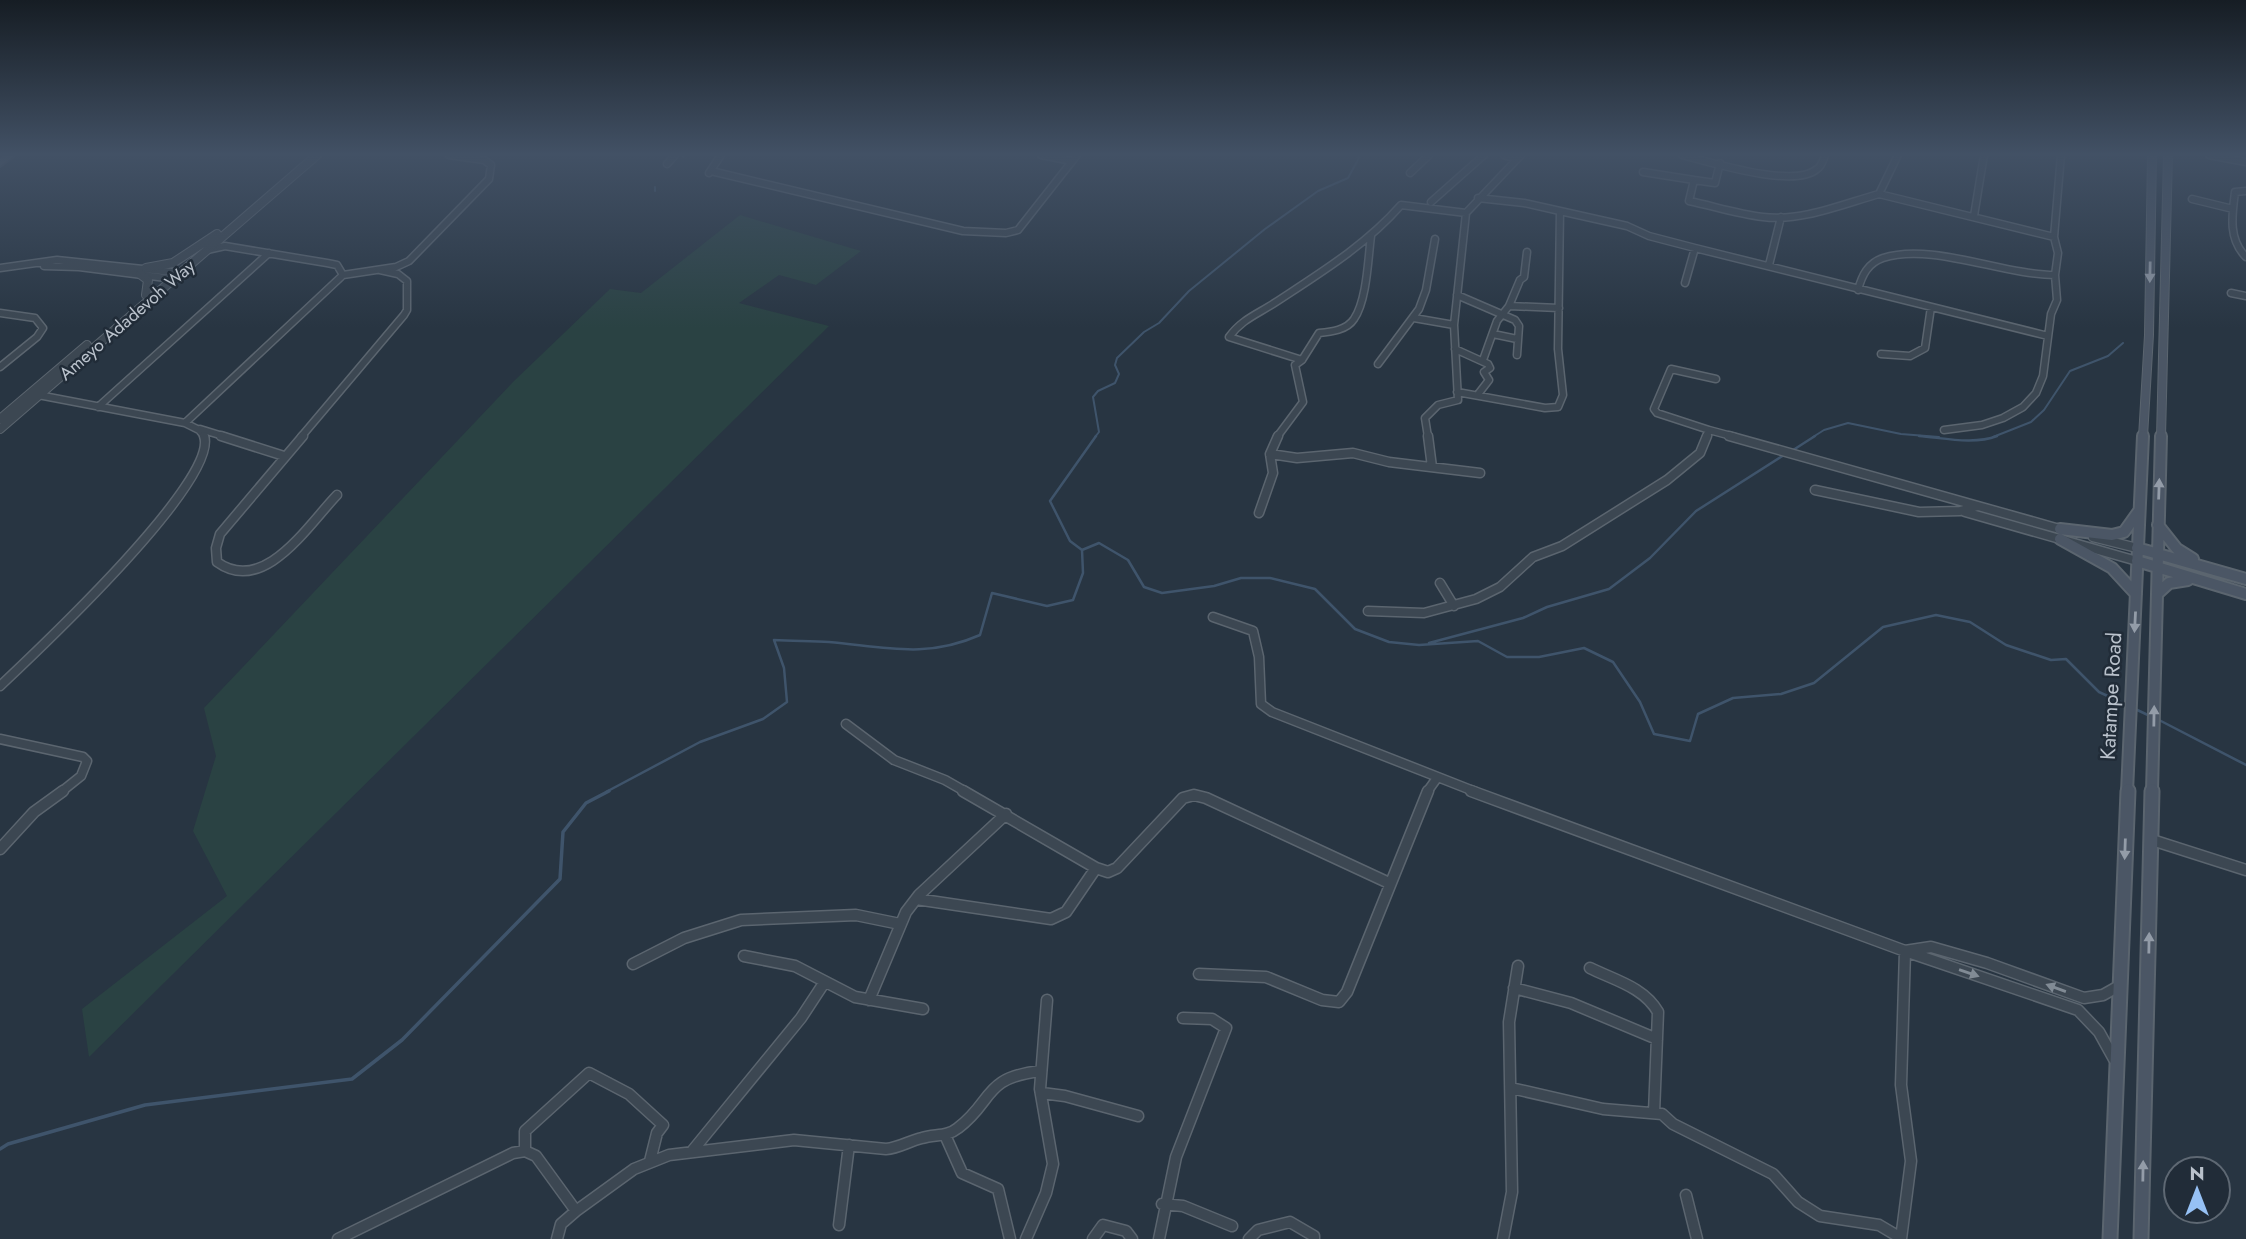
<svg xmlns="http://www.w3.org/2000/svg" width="2246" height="1239" font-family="Jost,sans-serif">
<rect width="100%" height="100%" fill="#283542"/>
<!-- green -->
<path fill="#2a4243" d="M740 215 861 251 816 285 779 275 739 303 829 326 89 1057 82 1009 227 896 193 831 216 756 204 708 514 381 610 289 641 293Z"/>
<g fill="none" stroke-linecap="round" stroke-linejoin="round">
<!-- stream-far2 -->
<path stroke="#3f546b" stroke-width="2" d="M683 157 685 155
M655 187V191
M1095 437 1099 432 1093 397 1098 391 1115 383 1119 374 1115 365 1117 358 1144 332 1159 323 1189 291 1265 229 1318 191 1348 178 1359 158 1358 155
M1813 437 1824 430 1848 423 1901 434 1939 437
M1993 437 2031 422 2044 410 2070 371 2108 356 2123 343"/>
<!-- stream-far1 -->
<path stroke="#3f546b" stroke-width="2.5" d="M1919 436C1944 438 1974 445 1997 436
M1790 452 1815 436
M1082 550 1070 541 1050 501 1096 436
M1429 643 1523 618 1547 607 1609 589 1650 558 1696 511 1784 455
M2133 708 2150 716
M2159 720 2246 765
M606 792 700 742 763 719 787 702 784 668 774 640C792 641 811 641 829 642 885 647 926 659 980 635L992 593 1047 606 1073 600 1083 573 1082 550 1099 543 1128 560 1144 587 1162 593 1214 586 1241 578H1270L1315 589 1355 629 1389 642 1419 645 1478 641 1507 657H1539L1584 648 1613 662 1640 702 1654 734 1690 741 1698 714 1733 698 1781 694 1814 683 1883 627 1936 615 1970 622 2006 645 2051 660 2066 659 2099 692 2127 705"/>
<!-- stream -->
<path stroke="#3f546b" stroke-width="3.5" d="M0 1149 8 1144 145 1105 352 1079 402 1040 560 879 563 832 586 803 609 791"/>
<defs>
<path id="minor-far2" d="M1041 155 1072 161
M1504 155 1516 159
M1682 155C1710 162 1794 189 1817 169 1822 166 1823 160 1825 155
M2209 155 2246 162
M667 164 675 155
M711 171 963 231 1006 233 1018 230 1077 155
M1643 172 1694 180 1689 201C1713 206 1738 214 1763 217 1801 222 1843 204 1879 194L1898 155
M709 173 721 155
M1410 173 1429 155
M1694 180 1715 183 1720 163
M2246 191 2235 192C2232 215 2228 239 2246 257
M1879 194 2054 237
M2192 199 2233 209
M1431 202 1484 155
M1560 211 1627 226 1649 236 1695 248 2048 336
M1974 216 1984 155
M207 250 225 246 327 263 337 265 343 275
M1769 265 1781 217
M44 266 79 267 174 279
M0 268 57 260 181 273
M1685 283 1695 248
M1858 290C1862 275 1868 263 1883 258 1931 242 2003 275 2055 275
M2231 293 2246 296
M1457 295 1515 320 1519 326 1517 355
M1509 306 1559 308
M0 313 35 318 43 328 37 337 0 367
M1414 318 1454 325
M1493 334 1517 339
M1455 349 1488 364 1490 368 1484 372 1489 380 1479 393
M1881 354 1910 356 1925 348 1931 307
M1302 360 1319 333C1331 332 1347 330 1354 319 1367 300 1368 259 1371 236
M1483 360 1497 321 1509 306 1520 280 1524 277 1527 252
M1378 364 1419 309 1426 290 1435 239
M1457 392 1545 408 1558 407 1563 395 1558 349 1560 211 1524 203 1478 198
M33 394 185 423 199 430 205 437
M98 407 269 253
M185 423 343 275 396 267 409 261 489 179 491 165 484 160 449 155
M200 429 226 437
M1709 430 1657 413 1654 409 1671 369 1716 379
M1944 430 1982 425 2003 418 2023 407 2036 393 2043 376 2051 314 2057 300 2055 275 2058 253 2054 237 2061 155
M301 437 404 315 407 310V281L398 274 380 270
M1277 437 1303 402 1295 365 1302 360 1229 337C1242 319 1258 314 1276 302 1320 273 1366 245 1401 205L1466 213
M1428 437 1425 418 1438 405 1458 400 1454 325 1466 213 1521 155
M1706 437 1709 430 1735 437"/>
<path id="minor-far1" d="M221 436 284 456
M303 436 220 534 216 548 217 562C264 596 308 525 337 495
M1428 436 1432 467
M1729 436 1978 506
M1270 454 1297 458 1353 453 1389 462 1480 473
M1815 490 1919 512 1960 511 1978 506 2063 530
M1965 512 2137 561
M1259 513 1273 473 1270 454 1278 436
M2093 537 2137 548
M1440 583 1454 606
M1368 611 1424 613 1476 599 1500 587 1533 557 1562 546 1667 480 1700 453 1707 436
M1213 617 1253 631 1259 657 1261 704 1272 712 1476 792
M0 686C36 652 220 480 204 436
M846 724 894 760 945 780 966 792
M0 739 83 757 87 761 81 776 61 792
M1427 792 1437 778"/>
<path id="minor" d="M963 791 1096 868 1108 872 1117 868 1183 798 1194 795 1206 798 1389 883
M1471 791 1905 951 2078 1010 2099 1032 2114 1059
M2152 840 2246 870
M0 849 34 812 63 791
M916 899 1051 919 1066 912 1096 868
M1905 951 1931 947 1987 963 2084 998 2103 995 2119 986
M744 956 795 966 855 997 923 1009
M633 964 684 938 741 920 856 915 900 924
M1590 968C1614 980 1644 987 1658 1012L1654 1113
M1199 974 1266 977 1322 1000 1339 1002 1347 992 1428 791
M1514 988 1571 1003 1657 1039
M869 1000 906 912 919 895 1006 814
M1511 1088 1603 1109 1662 1114 1673 1124 1773 1174 1798 1202 1820 1216 1879 1225 1901 1238
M1042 1093 1065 1096 1138 1116
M945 1135 962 1173 998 1189 1010 1239
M693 1150 801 1018 824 983
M525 1151V1131L589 1073 629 1094 663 1125 657 1133 650 1161
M1686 1195 1697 1239
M1162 1204 1183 1206 1232 1226
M839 1225 849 1145
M338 1239 513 1153 525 1151 536 1156 576 1211 634 1169 669 1155 794 1140 886 1149C899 1148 909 1141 922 1138 935 1134 947 1137 958 1128 994 1101 982 1078 1040 1071
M557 1239 561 1224 576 1211
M1026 1239 1046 1193 1053 1164 1040 1089 1047 1000
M1093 1239 1103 1225 1126 1231 1132 1239
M1159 1239 1176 1157 1226 1028 1212 1019 1183 1018
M1249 1239 1258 1230 1290 1222 1314 1236V1239
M1503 1239 1512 1192 1509 1022 1518 966
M1901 1239 1911 1161 1901 1085 1905 951"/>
<path id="tertiary" d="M146 268 173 263 217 234
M140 274 148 280 146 295
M0 419 87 345
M0 429 317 155"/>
<path id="secondary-far2" d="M2143 437 2149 335 2152 155
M2161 437 2168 155"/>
<path id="secondary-far1" d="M2158 525 2177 549 2193 559
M2060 529 2112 535 2124 532 2139 511
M2060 539 2112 568 2136 594
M2137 548 2246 579
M2137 561 2246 594
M2157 594 2169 583 2188 580
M2127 792 2143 436
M2152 792 2161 436"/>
<path id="secondary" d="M2110 1239 2128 791
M2141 1239 2152 791"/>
<path id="primary" d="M6 155H15L0 166V159Z"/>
</defs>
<!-- minor-far2 casing -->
<use href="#minor-far2" stroke="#5b656f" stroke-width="9"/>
<!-- minor-far1 casing -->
<use href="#minor-far1" stroke="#5b656f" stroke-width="11"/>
<!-- minor casing -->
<use href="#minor" stroke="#5b656f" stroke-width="13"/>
<!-- tertiary casing -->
<use href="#tertiary" stroke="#5b656f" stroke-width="10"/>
<!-- secondary-far2 casing -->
<use href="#secondary-far2" stroke="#5b656f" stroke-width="10"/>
<!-- secondary-far1 casing -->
<use href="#secondary-far1" stroke="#5b656f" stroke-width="14"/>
<!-- secondary casing -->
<use href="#secondary" stroke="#5b656f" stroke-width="17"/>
<!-- primary casing -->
<use href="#primary" stroke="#46505b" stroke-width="4"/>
<!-- minor-far2 -->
<use href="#minor-far2" stroke="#3c4752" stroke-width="6"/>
<!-- minor-far1 -->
<use href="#minor-far1" stroke="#3c4752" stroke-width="8"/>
<!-- minor -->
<use href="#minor" stroke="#3c4752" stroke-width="10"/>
<!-- tertiary -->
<use href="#tertiary" stroke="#3c4752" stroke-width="8"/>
<!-- secondary-far2 -->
<use href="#secondary-far2" stroke="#4b5665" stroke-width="8"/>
<!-- secondary-far1 -->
<use href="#secondary-far1" stroke="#4b5665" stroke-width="10"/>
<!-- secondary -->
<use href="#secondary" stroke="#4b5665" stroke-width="13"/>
<!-- primary -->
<use href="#primary" fill="#5b6672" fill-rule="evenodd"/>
</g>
<!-- one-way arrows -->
<defs><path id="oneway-solid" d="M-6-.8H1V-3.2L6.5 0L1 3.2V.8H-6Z" transform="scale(1.75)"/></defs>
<g fill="#939ca8">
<use href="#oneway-solid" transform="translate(2150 272) rotate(91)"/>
<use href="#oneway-solid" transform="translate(2159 489) rotate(-88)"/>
<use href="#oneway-solid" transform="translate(2135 622) rotate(93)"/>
<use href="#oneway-solid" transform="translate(2154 716) rotate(-89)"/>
<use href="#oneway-solid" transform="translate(2125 849) rotate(92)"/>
<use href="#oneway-solid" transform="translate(2149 943) rotate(-89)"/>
<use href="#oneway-solid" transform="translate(2143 1171) rotate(-89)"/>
</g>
<g fill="#818b95">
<use href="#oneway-solid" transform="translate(1969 973) rotate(19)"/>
<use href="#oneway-solid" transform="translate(2056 988) rotate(-160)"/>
</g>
<!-- sky -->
<linearGradient id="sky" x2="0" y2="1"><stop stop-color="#161d24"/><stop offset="0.47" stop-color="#425165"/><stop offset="1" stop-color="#425165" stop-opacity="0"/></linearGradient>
<rect width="2246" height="328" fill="url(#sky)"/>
<g text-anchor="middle" stroke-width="5" stroke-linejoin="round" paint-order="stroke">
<!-- far-street labels -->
<g font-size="18" fill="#bac2cc" stroke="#212c38">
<text transform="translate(127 320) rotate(-41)" y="6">Ameyo Adadevoh Way</text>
</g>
<!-- street labels -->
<g font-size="21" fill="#bac2cc" stroke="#212c38">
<text transform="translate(2111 696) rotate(-87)" y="7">Katampe Road</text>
</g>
</g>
<!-- north arrow -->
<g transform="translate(2197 1190)"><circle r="33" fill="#212c38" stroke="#5e6873" stroke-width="2"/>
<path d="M0-5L12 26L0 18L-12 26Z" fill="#96c1f5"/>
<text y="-10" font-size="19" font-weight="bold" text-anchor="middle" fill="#bac2cc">N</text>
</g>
</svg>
